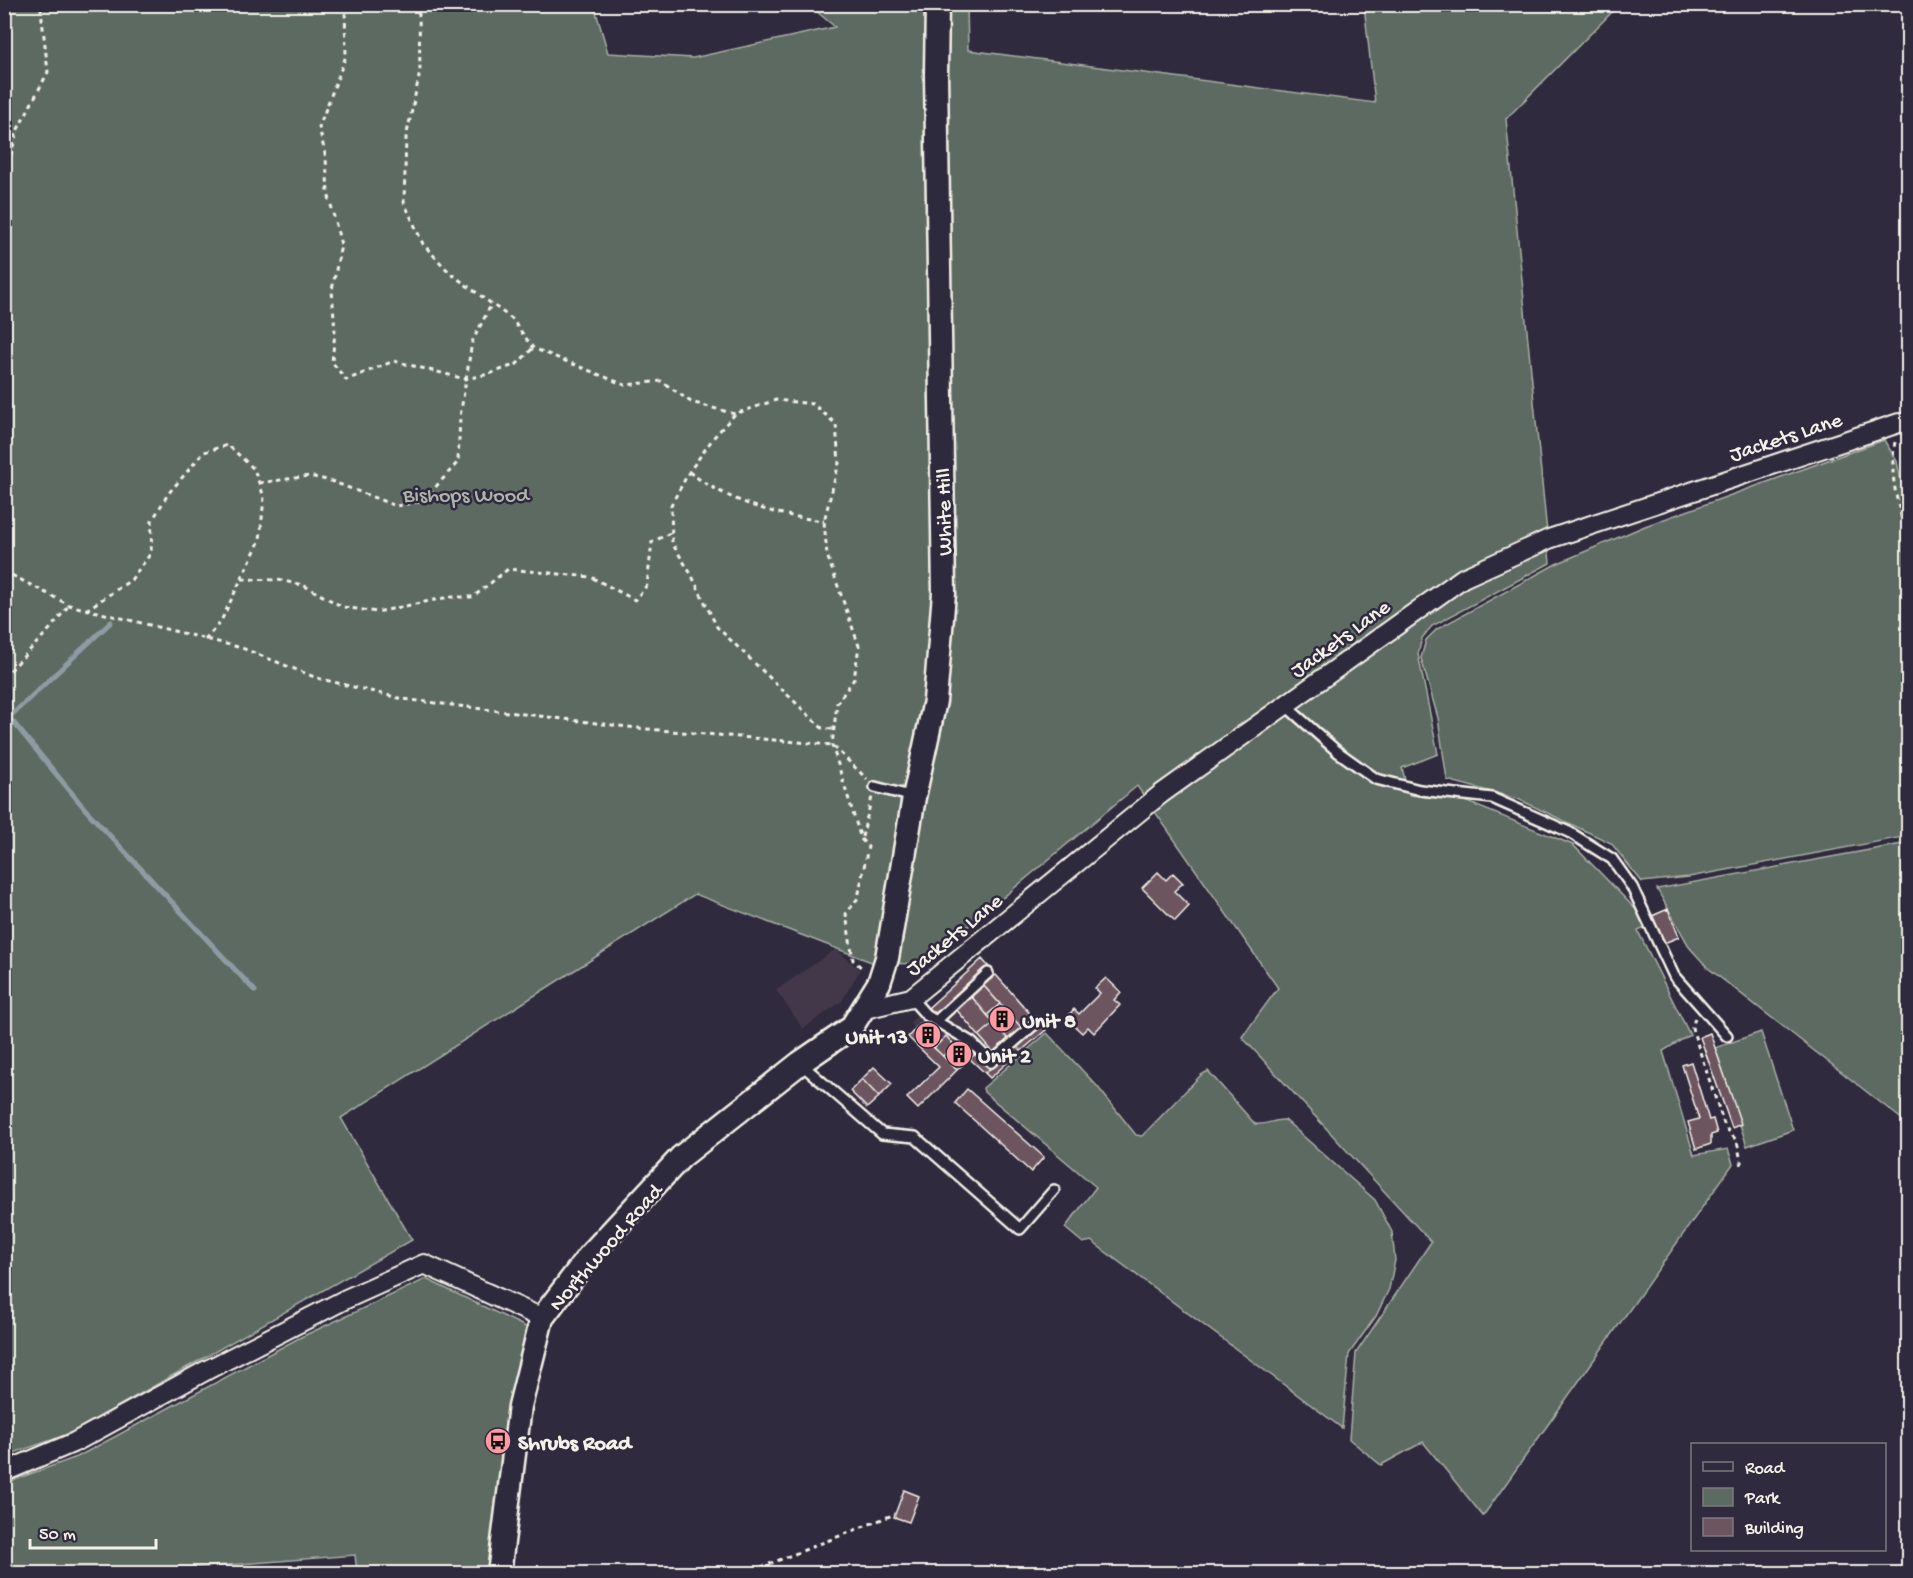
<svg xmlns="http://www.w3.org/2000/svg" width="1913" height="1578" font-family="'Gochi Hand',sans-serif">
<rect width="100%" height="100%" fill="#2f2a3d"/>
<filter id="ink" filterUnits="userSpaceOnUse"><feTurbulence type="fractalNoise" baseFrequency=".0167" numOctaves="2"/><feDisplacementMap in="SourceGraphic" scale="12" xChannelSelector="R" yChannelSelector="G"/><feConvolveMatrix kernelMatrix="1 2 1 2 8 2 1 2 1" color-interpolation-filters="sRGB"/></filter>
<g filter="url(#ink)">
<!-- built -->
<path fill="#423748" d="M836 949 860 970 842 1001 803 1029 776 990Z
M982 959 1046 1030 990 1078 970 1059 957 1070 909 1023Z"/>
<!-- green -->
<path fill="#5c6b62" stroke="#a8aea5" stroke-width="1.5" d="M4 5H594L608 53 693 58 835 27 809 5H967L968 50 1375 103 1364 5H1619L1506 119 1550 563 1432 626 1422 638 1418 654 1438 754 1402 768 1409 795 1460 799 1573 845 1651 925 1638 931 1690 1035 1663 1051 1694 1155 1728 1149 1733 1164 1483 1516 1423 1442 1381 1465 1349 1439 1356 1353 1431 1242 1242 1037 1278 988 1137 786 923 964 874 963 695 894 341 1118 412 1240 69 1434 5 1456Z
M1884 440 1897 461 1908 515V836L1689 877 1642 882 1611 843 1518 799 1447 780 1438 718 1421 658 1426 640 1437 629 1556 564 1645 526Z
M1908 843V1124L1708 968 1690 948 1657 889Z
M1761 1032 1793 1130 1747 1146 1715 1048Z
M1047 1033 1097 1086 1136 1135 1142 1136 1201 1075 1208 1071 1255 1124C1266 1126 1274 1119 1285 1120L1375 1200 1392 1232 1395 1260 1389 1289 1376 1316 1349 1354 1342 1428 1091 1241 1083 1243 1065 1228 1096 1187 984 1092 983 1088Z
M426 1279 526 1327 486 1573H357L355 1555 177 1569 161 1573 5 1574V1483L77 1457 301 1337Z"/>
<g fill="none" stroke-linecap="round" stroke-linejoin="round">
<!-- stream -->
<path stroke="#8f9ba3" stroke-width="5" d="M9 717 85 809 255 991
M4 722 111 622
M4 1361 5 1369"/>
</g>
<!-- building -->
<path fill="#6d5560" stroke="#f4f1e8" stroke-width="1.5" d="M1158 872 1166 880 1173 873 1183 883 1174 891 1189 906 1175 921 1142 888Z
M1668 909 1679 937 1664 943 1652 916Z
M982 959 988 966 935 1015 928 1008Z
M996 975 1033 1017 1021 1027 983 985Z
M1106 978 1121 992 1114 1000 1120 1005 1094 1033 1088 1027 1082 1033 1066 1018 1074 1009 1079 1014 1100 993 1095 988Z
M983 985 1000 1004 987 1015 971 996Z
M971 996 994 1023 979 1036 956 1009Z
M1000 1004 1021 1027 1008 1039 987 1015Z
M921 1023 940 1041 934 1048 915 1029Z
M994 1023 1008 1039 993 1052 979 1036Z
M1041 1025 1046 1030 1021 1051 1017 1047Z
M915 1029 957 1070 918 1109 907 1098 939 1067 908 1037Z
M1710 1033 1741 1124 1732 1128 1700 1037Z
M946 1036 954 1045 943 1056 934 1048Z
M959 1048 969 1059 957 1070 947 1060Z
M975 1054 990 1069 985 1073 970 1059Z
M1003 1057 1008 1062 990 1078 985 1073Z
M1691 1062 1709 1120 1713 1119 1717 1133 1711 1135V1144L1696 1149 1688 1122 1699 1119 1682 1065Z
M874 1067 892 1084 879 1097 862 1079Z
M862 1079 879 1097 867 1108 850 1091Z
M967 1089 1044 1157 1031 1172 955 1103Z
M904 1490 919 1496 909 1522 894 1517Z"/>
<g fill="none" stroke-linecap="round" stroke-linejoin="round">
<defs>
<path id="service" d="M1285 705 1338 752 1376 779 1420 790 1492 798 1569 832 1612 859 1632 887 1674 976 1727 1036
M875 787 914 797
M911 998 926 1015 971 1042 991 1062 1036 1023
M936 1021 988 973
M800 1063 882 1134 915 1137 1020 1229 1054 1190"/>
<path id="minor" d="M865 1009 911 998 1161 794 1463 578 1549 539 1899 423H1908
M4 1472 75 1442 207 1370 346 1299 424 1264 542 1318"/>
<path id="tertiary" d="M499 1574 520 1406 542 1318 589 1256 681 1157 800 1063 851 1028 879 983 887 958 914 797 935 701 944 593 936 74 937 4"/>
</defs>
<!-- service casing -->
<use href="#service" stroke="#f4f1e8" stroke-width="14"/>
<!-- minor casing -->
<use href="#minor" stroke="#f4f1e8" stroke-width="22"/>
<!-- tertiary casing -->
<use href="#tertiary" stroke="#f4f1e8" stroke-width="27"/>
<!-- path -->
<path stroke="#f4f1e8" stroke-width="3" stroke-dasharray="4.5 4.5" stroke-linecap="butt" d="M345 4 346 56 319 127 326 158 328 193 341 245 332 290 335 332 332 362 346 380 394 361 465 379 489 374 517 364 533 348
M414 4 419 14 420 72 406 138 404 202 423 244 450 273 512 319 533 348 625 385 661 381 691 402 735 414
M4 182 17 131 48 72 41 10 43 4
M1895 442C1888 482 1900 506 1908 544
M689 472C731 503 774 515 824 521
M259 483 309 476 331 481 396 506 423 501 458 462 460 417 472 342 492 303
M4 571 69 605 242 648 317 678 403 699 636 728 832 745 867 779
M242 579 278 580 303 585 343 607 377 612 449 597H473L508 569 591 577 635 600 647 585 652 542 672 532
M86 610 131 580 151 553 152 521 168 494 204 452 228 445 254 469 264 497 260 540 221 621 205 640
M4 677 50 629 69 605
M832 729 822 728 717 627 691 574 672 543 671 505 689 472 714 437 735 414 776 400 813 404 836 424 839 463 824 521 827 555 859 646 854 679 837 703 832 745 861 839 868 847 858 898 846 914 853 960 864 970
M862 837 872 797
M1695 1018 1692 1028 1725 1127 1737 1141 1742 1167
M744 1574 895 1514"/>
<!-- service -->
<use href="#service" stroke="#2f2a3d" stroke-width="9"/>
<!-- minor -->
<use href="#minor" stroke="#2f2a3d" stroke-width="18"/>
<!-- tertiary -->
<use href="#tertiary" stroke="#2f2a3d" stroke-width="22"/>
</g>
</g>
<!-- icons -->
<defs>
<symbol id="building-disc" viewBox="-11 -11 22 22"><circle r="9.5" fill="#ff9aa2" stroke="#2f2a3d"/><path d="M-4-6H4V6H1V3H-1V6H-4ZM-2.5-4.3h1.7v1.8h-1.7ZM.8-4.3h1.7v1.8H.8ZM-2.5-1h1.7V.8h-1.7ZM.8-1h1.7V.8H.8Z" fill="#111"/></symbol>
<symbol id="bus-disc" viewBox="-11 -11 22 22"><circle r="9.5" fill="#ff9aa2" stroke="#2f2a3d"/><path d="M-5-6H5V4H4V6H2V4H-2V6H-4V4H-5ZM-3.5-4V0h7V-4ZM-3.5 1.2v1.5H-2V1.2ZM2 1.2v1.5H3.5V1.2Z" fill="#111"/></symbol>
</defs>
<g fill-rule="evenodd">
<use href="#building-disc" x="987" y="1004" width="30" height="30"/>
<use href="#building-disc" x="913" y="1020" width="30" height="30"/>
<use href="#building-disc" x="944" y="1039" width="30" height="30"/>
<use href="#bus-disc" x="483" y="1426" width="30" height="30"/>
</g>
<g text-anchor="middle" stroke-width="5" stroke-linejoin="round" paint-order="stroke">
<!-- street labels -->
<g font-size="22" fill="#f4f1e8" stroke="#2f2a3d">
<text transform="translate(1785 435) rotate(-18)" y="8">Jackets Lane</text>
<text transform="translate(942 512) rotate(-91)" y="8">White Hill</text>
<text transform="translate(1339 637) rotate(-36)" y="8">Jackets Lane</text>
<text transform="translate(953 933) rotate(-39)" y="8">Jackets Lane</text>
<text transform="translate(604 1246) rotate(-49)" y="8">Northwood Road</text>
</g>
<!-- park labels -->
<g font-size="22" fill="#b0b5ac" stroke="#2f2a3d">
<text x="466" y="501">Bishops Wood</text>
</g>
<!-- poi labels -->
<g font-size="22" font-weight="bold" fill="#f4f1e8" stroke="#2f2a3d" text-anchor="start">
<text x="1022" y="1027">Unit 8</text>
<text x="908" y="1043" text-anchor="end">Unit 13</text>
<text x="978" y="1062">Unit 2</text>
<text x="518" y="1449">Shrubs Road</text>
</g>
</g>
<!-- margin -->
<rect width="1913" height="1578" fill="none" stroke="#2f2a3d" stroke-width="24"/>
<rect x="12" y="12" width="1889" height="1554" fill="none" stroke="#f4f1e8" stroke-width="2" filter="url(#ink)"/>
<!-- legend -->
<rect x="1691" y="1443" width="195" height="108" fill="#2f2a3d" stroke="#7e7a81" stroke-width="1.5"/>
<rect x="1703" y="1462" width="30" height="9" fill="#2f2a3d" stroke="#7e7a81" stroke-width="1.5"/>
<text x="1745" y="1473" font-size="18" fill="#f4f1e8">Road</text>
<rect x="1703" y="1488" width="30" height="18" fill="#5c6b62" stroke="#7e7a81" stroke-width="1.5"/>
<text x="1745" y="1503" font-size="18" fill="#f4f1e8">Park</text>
<rect x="1703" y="1518" width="30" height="18" fill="#6d5560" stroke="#7e7a81" stroke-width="1.5"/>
<text x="1745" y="1533" font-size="18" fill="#f4f1e8">Building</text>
<!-- scale -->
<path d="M30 1539v9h126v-9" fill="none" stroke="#f4f1e8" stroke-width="3"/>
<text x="39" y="1539" font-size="18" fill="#f4f1e8" stroke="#2f2a3d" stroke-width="4.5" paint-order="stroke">50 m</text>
</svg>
